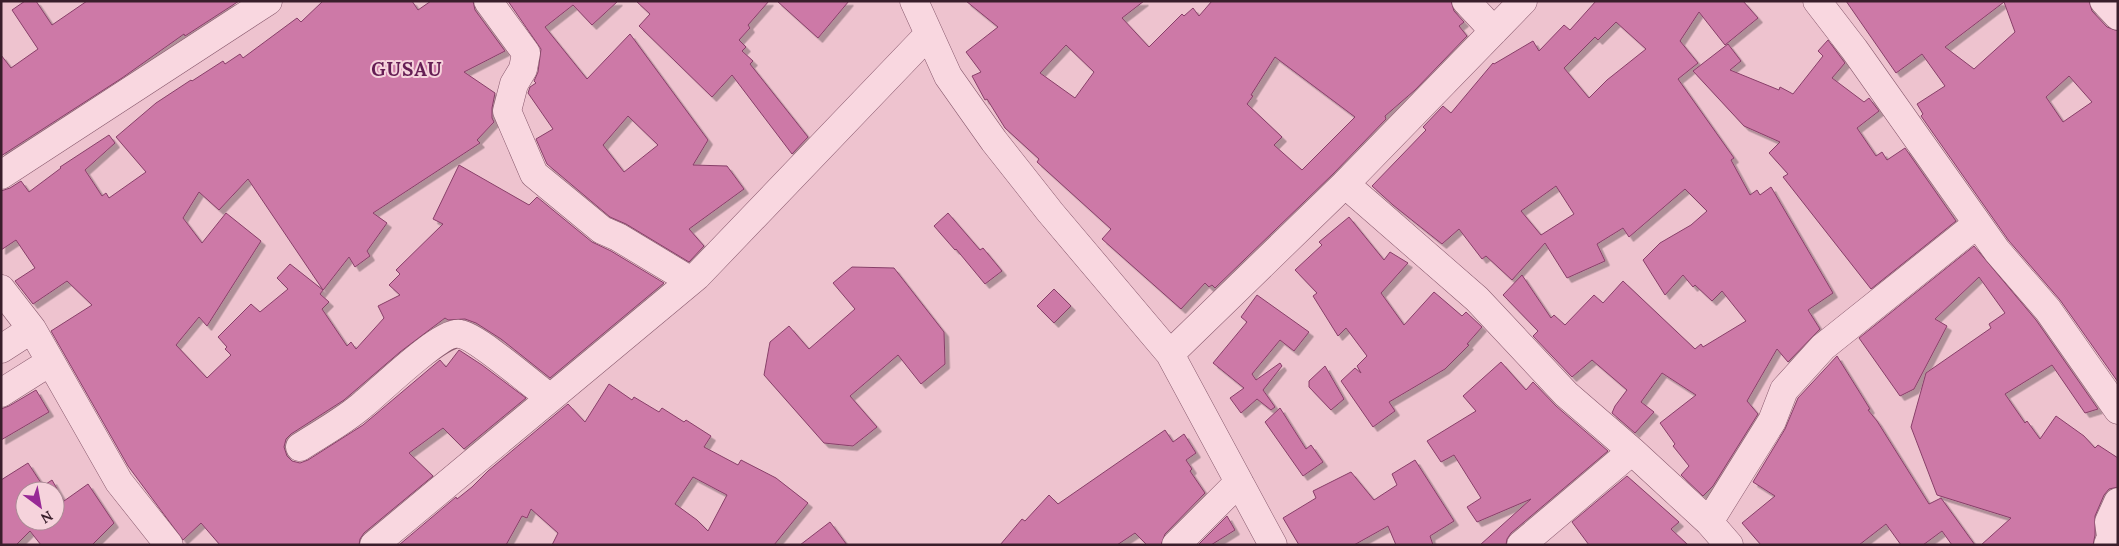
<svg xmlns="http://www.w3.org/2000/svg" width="2119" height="546" font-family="Lora,serif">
<defs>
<filter id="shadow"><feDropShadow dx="4.5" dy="4.5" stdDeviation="0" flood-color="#0004"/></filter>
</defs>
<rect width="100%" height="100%" fill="#eec3cf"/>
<!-- building -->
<path fill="#cd79a7" stroke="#883f69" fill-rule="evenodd" filter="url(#shadow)" d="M25 1H36L52 25 87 1H239L185 36 184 34 122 78 1 156V55L11 68 38 49 12 10Z
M323 1H412L418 10 431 1H473L475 10 505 51 464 72 495 93 492 108V118L494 122 477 140 480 143 373 213 387 223 367 251 370 256 355 267 349 257 320 294 329 302 322 309 347 346 351 342 356 349 384 318 378 306 400 295 389 285 400 274 396 270 443 224 433 219 459 165 529 205 537 197 592 242 611 251 664 283 550 378 501 339 476 323 465 319 448 320 445 318 400 352 344 400 291 434 286 439 284 447 287 456 292 461 300 463 308 460 363 425 440 360 446 367 459 350 482 365 526 398 464 449 443 428 409 453 433 476 364 533 360 539 359 545H220L201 523 183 540 128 466 51 331 92 305 67 281 33 304 15 281 35 268 16 240 1 250V191L10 188 21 181 29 192 61 168 60 167 109 135 115 143 85 170 102 196 106 193 109 198 146 172 116 137 156 103 191 80 192 81 223 61 225 64 240 54 243 58 297 18 301 22ZM248 179 323 290 290 264 277 278 288 289 260 312 251 304 218 337 227 347 225 349 231 355 207 378 176 345 199 317 207 326 261 241 226 213 202 243 183 218 199 192 219 210Z
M508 1H618L592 25 573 5 545 27 587 79 630 34 708 140 693 165 727 166 744 189 689 229 704 246 689 262 626 224 610 217 547 164 536 139 553 129 528 93 530 87 536 83 534 81 538 72 541 49ZM628 116 658 145 624 172 603 145Z
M636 1H769L748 25 750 28 739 40 746 47 742 51 753 61 750 64 808 137 792 154 732 75 712 97 639 26 650 14Z
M777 1H849L818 38Z
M966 1H1144L1122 18 1149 47 1182 14 1184 16 1193 8 1199 16 1212 1H1451L1454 11 1464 22 1459 26 1467 36 1415 90 1385 116 1386 119 1334 173 1215 288 1212 285 1209 287 1205 283 1181 309 1102 239 1111 229 1037 162 1039 159 1005 128 987 99 985 100 972 76 981 72 966 52 998 27ZM1066 45 1094 72 1075 98 1040 73ZM1275 57 1355 117 1302 170 1274 145 1282 137 1247 104 1253 96 1251 95Z
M1596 1H1743L1758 18 1725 45 1699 12 1680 41 1698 63 1678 79 1734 158 1731 160 1750 195 1757 190 1760 195 1771 187 1833 293 1808 310 1820 329 1788 362 1777 349 1747 401 1758 414 1713 486 1703 496 1681 475 1689 466 1673 446 1675 444 1660 423 1696 395 1662 373 1641 402 1654 412 1635 433 1612 413 1615 406 1627 390 1592 360 1572 377 1533 336 1538 331 1503 295 1522 275 1551 318 1554 315 1565 325 1594 295 1603 303 1623 281 1695 349 1701 344 1703 347 1746 321 1722 291 1712 301 1695 285 1693 287 1683 275 1665 295 1643 260 1660 243 1691 225 1707 211 1685 189 1629 237 1623 228 1597 244 1605 261 1567 278 1545 243 1512 280 1486 256 1482 259 1459 229 1442 244 1393 205 1372 186 1426 130 1423 127 1443 106 1451 113 1493 63 1494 64 1533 41 1539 51 1564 25 1570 30ZM1616 22 1646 49 1607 80 1589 98 1564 68 1595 37 1598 40ZM1556 186 1574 214 1541 235 1521 211Z
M1846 1H2089L2092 11 2107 27 2118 31V382L2060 300 2009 241 1921 116 1923 114 1917 104 1945 86 1922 54 1896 73ZM2004 2 2015 32 1974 69 1945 47ZM2069 76 2092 102 2063 122 2046 97Z
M1828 40 1845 63 1832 78 1864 102 1869 98 1879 111 1857 128 1876 156 1882 152 1887 160 1905 148 1956 221 1871 289 1783 177 1788 174 1769 153 1780 142 1744 126 1693 71 1728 44 1741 61 1730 70 1779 90 1780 87 1793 94 1823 56 1818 51Z
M948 213 980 250 983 248 1002 271 985 284 956 249 955 250 934 226Z
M1349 217 1384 260 1390 252 1408 263 1381 293 1404 325 1434 292 1462 316 1466 312 1482 327 1467 344 1469 345 1445 369 1389 402 1395 411 1373 427 1341 381 1355 368 1361 373 1357 366 1367 356 1346 328 1338 336 1313 296 1317 293 1295 270 1322 245 1319 242Z
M1974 246 2036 320 2098 409 2085 413 2052 365 2005 394 2025 423 2027 421 2040 439 2056 416 2084 436 2095 448 2098 445 2118 458V487L2109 489 2104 495 2095 516V535L2093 545H1981L2011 518 1937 495 1911 427 1926 373 1991 328 1989 324 2005 313 1979 277 1935 319 1947 326 1914 389 1900 396 1859 338Z
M852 267 894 268 944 332 945 364 921 384 898 355 850 396 877 427 853 446 824 443 764 375 770 342 789 326 809 349 855 309 833 283Z
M1054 289 1071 306 1054 323 1037 306Z
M1257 295 1309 332 1294 351 1280 340 1252 374 1256 380 1280 363 1282 366 1263 390 1275 407 1271 410 1257 399 1241 413 1230 398 1244 388 1213 363 1247 322 1241 317Z
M1837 356 1870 409 1868 410 1877 421 1929 504 1941 498 1975 545H1952L1942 531 1923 545H1901L1886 524 1859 545H1761L1742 523 1775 496 1753 482 1785 429 1798 398Z
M1501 362 1526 390 1533 382 1556 406 1608 451 1511 533 1507 539 1506 545H1480L1531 499 1477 522 1467 507 1481 498 1454 455 1441 462 1427 441 1476 411 1463 396Z
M1325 366 1344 399 1331 410 1309 387V381Z
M609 384 632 400 634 397 659 412 662 408 684 422 686 420 711 436 704 447 738 465 741 460 776 478 808 503 774 545H552L558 533 531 509 527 518 522 516 506 545H399L456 497 457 499 472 487 488 471 568 404 585 422ZM693 477 727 495 708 531 697 520 675 504Z
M36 390 49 412 1 440V409L9 406Z
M1280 408 1306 449 1311 445 1323 462 1303 476 1265 422Z
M1165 430 1173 442 1184 434 1196 453 1186 460 1192 469 1190 471 1205 493 1165 534 1161 545H1147L1135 533 1117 545H1000L1022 519 1025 521 1049 495 1058 504Z
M1415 460 1454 521 1430 536 1433 545H1396L1388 526 1354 545H1299L1283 518 1316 498 1313 491 1351 472 1374 500 1397 485 1392 474Z
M28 463 43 486 52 480 64 501 88 484 114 523 92 545H41L30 531 16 545H1V480ZM25 491H55V521H25Z
M1627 476 1679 522 1671 529 1688 545H1589L1572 522Z
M1227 516 1235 530 1211 545H1198Z
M830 522 847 545H800Z"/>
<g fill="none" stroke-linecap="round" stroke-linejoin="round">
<defs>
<path id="minor" d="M488 1 526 53 523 69 514 84 507 111 534 174 602 230 618 237 691 281
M914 1 948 76 994 141 1050 212 1170 354 1273 545
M1466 1 1494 31
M1817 1 1854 49 1997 251 2048 310 2118 410
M2104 1 2118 16
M1 175 268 1
M1345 184 1477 299 1566 394 1632 451 1709 522 1729 545
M1 289 32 329 119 482 169 545
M1 349 32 329
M1170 354 1345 184 1523 1
M1 393 50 362
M300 447C320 434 342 422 360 407 378 393 441 330 460 334 476 336 534 386 550 398
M1709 522 1772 421 1784 390 1823 347 1977 224
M374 545 697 276 929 34
M1176 545 1239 482
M1521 545 1632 451
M2108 545 2111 537 2109 522 2118 502"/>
</defs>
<!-- minor casing -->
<use href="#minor" stroke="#895a6e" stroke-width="29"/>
<!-- minor -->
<use href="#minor" stroke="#f9d7e0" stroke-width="28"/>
</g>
<g text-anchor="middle" stroke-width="4" stroke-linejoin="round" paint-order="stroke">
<!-- district labels -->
<g font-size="19" font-weight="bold" letter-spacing="1" fill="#651d54" stroke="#f6d3dc">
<text x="407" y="76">GUSAU</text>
</g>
</g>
<!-- border -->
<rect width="2119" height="546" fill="none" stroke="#391e2b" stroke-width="5"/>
<!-- north arrow -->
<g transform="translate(40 506) rotate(148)"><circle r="24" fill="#f6d3dc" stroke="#aa8b95"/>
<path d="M0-4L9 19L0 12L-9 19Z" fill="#982996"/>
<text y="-8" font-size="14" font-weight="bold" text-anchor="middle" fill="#391e2b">N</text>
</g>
</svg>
